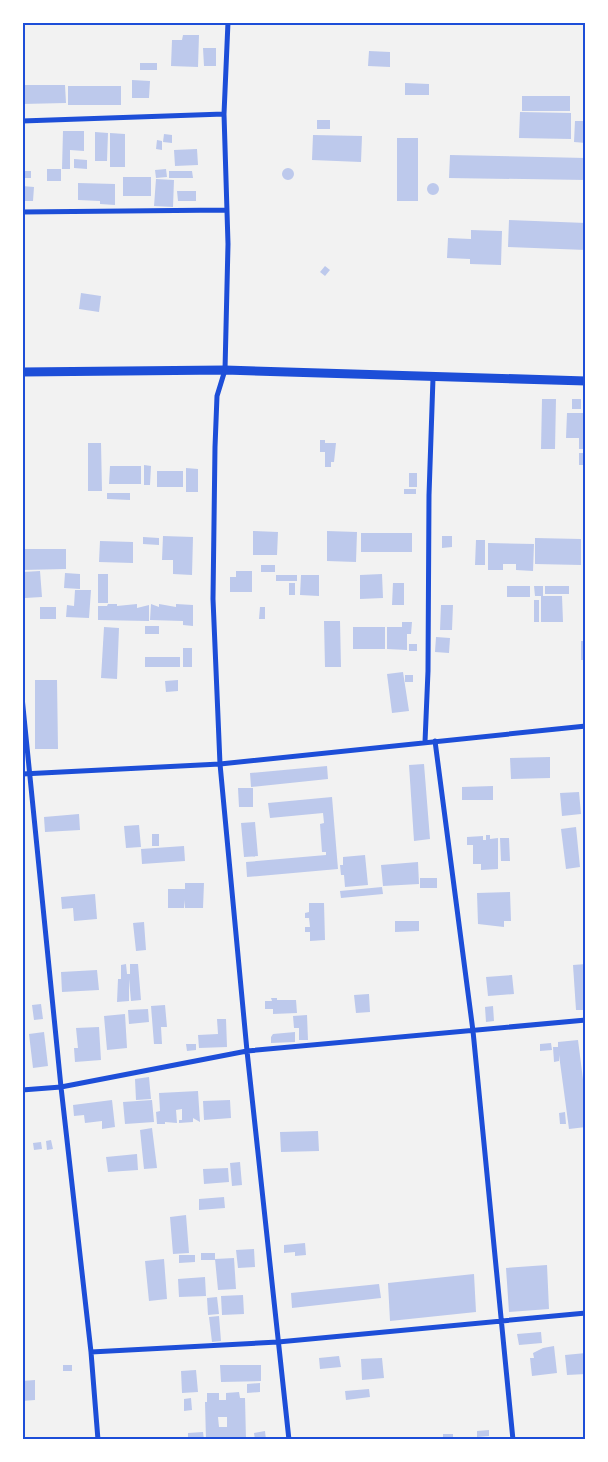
<svg xmlns="http://www.w3.org/2000/svg" width="608" height="1462" font-family="Overpass,sans-serif">
<rect width="100%" height="100%" fill="#f2f2f2"/>
<!-- building -->
<path fill="#bdc9ec" fill-rule="evenodd" d="M183 35H199L198 67 171 66 172 40H182Z
M203 48H216V66H204Z
M369 51 390 52V67L368 66Z
M140 63H157V70H140Z
M132 80 150 81 149 98H132Z
M405 83 429 84V95H405Z
M22 85H65L66 103 22 104Z
M68 86H121V105H68Z
M522 96H570V111H522Z
M520 112 571 113V139L519 138Z
M317 120H330V129H317Z
M575 121H586V143L574 142Z
M63 131H84V151L70 150V169H62Z
M95 132 108 133 107 161H95Z
M110 133 125 134V167H110Z
M164 134 172 135V143L163 142Z
M313 135 362 136 361 162 312 160Z
M397 138H418V201H397Z
M157 140 162 141V150L156 149Z
M197 149 198 165 175 166 174 150Z
M450 155 586 158V180L449 178Z
M74 159 87 160V169L74 168Z
M282 174a6 6 0 1 1 12 0a6 6 0 1 1-12 0Z
M47 169H61V181H47Z
M166 169 167 177 156 178 155 170Z
M22 171H31V178H22Z
M169 171H192L193 178H169Z
M123 177H151V196H123Z
M156 179 174 180 173 207 154 206Z
M427 189a6 6 0 1 1 12 0a6 6 0 1 1-12 0Z
M78 183 115 184V205L100 204V201L78 200Z
M22 186 34 187 33 201H22Z
M177 191H196V201H178Z
M509 220 586 223V250L508 247Z
M471 230 502 231 501 265 470 264V259L447 258 448 238 471 239Z
M325 266 330 270 325 276 320 272Z
M81 293 101 296 99 312 79 309Z
M542 399H556L555 449H541Z
M572 399H581V409H572Z
M583 402H586V449H579V438H566L567 413H583Z
M320 440H325V443H336L334 462H331V467H325V452H320Z
M88 443H101L102 491H88Z
M579 453H586V465H579Z
M144 465 151 466 150 485H144Z
M110 466H141V484H109Z
M186 468 198 469V492H186Z
M157 471H183V487H157Z
M409 473H417V487H409Z
M404 489H416V494H404Z
M107 493H130V500L107 499Z
M253 531 278 532 277 555H253Z
M327 531 357 532 356 562 327 561Z
M361 533H412V552H361Z
M163 536 193 537 192 575 173 574V560H162Z
M442 536H452V547L442 548Z
M143 537 159 538V545L143 544Z
M535 538 581 539V565L535 564Z
M476 540H485V565H475Z
M100 541 133 542V563L99 562Z
M488 543 534 544 533 571 516 570V564H503V570H488Z
M22 549H66V569L22 570Z
M261 565H275V572H261Z
M40 571 42 597 25 598 23 572Z
M236 571H252V592H230V577H236Z
M65 573 80 574V589L64 588Z
M98 574H108V603H98Z
M382 574 383 598 360 599V575Z
M276 575H297V581H276Z
M301 575H319V596L300 595Z
M289 583H295V595H289Z
M393 583H404V605H392Z
M507 586H530V597H507Z
M534 586H543V596H562L563 622H541V596H535Z
M545 586H569V594H545Z
M75 590H91L89 618 66 617 67 605 74 606Z
M534 600H539V622H534Z
M108 604H117V606L137 604V608L149 605V621L98 620V606H107Z
M151 604 159 607V604L176 607V604L193 605V626L183 625V621L150 620Z
M441 605H453L452 630H440Z
M40 607H56V619H40Z
M260 607H265V619H259Z
M324 621H340L341 667H325Z
M402 622H412L411 634H407V650L387 649V627H402Z
M145 626H159V634H145Z
M104 627 119 628 117 679 101 678Z
M353 627H385V649H353Z
M436 637 450 638 449 653 435 652Z
M581 641H586V660H581Z
M409 644H417V651H409Z
M183 648H192V667H183Z
M145 657H180V667H145Z
M403 672 409 711 392 713 387 674Z
M405 675H413V682H405Z
M35 680H57L58 749H35Z
M178 680V691L166 692 165 681Z
M550 757V778L511 779 510 758Z
M424 764 430 839 414 841 409 765Z
M327 766 328 779 251 787 250 773Z
M493 786V800H462V787Z
M238 788H253V807H239Z
M579 792 581 814 562 816 560 793Z
M332 797 338 869 247 877 246 862 326 855V852H322L320 824 324 823 323 813 270 818 268 803Z
M79 814 80 830 45 832 44 817Z
M255 822 258 856 244 857 241 823Z
M139 825 141 847 126 848 124 826Z
M576 827 580 867 566 869 561 829Z
M152 834H159V846H152Z
M486 835H490V839L498 838V869L481 870V864H473V845H467V837L483 836V840H486Z
M500 838H509L510 861H501Z
M184 846 185 861 142 864 141 849Z
M365 855 368 885 345 887 344 875H341L340 865H343V857Z
M418 862 419 884 383 886 381 865Z
M420 878H437V888H420Z
M185 883H204L203 908H185L184 900V908H168V889H185Z
M382 887 383 894 341 898 340 891Z
M510 892 511 921H504V927L478 924 477 893Z
M95 894 97 919 74 921 73 908 62 909 61 897Z
M309 903H324L325 940 310 941V932H305V927H310L309 918H305V913L309 912Z
M395 921H419V931L395 932Z
M144 922 146 950 136 951 133 923Z
M126 964 127 974H130V964H138L141 1000 131 1001 129 979V1001L117 1002 118 979H121V965Z
M586 964V1010H576L573 965Z
M97 970 99 990 62 992 61 972Z
M512 975 514 994 488 996 486 977Z
M369 994 370 1012 356 1013 354 995Z
M271 998H277V1000H296L297 1013 273 1014V1009H265V1001H272Z
M41 1004 43 1019 34 1020 32 1005Z
M165 1005 167 1027H161L162 1044H154L151 1006Z
M493 1006 494 1021 486 1022 485 1007Z
M148 1009 149 1022 129 1024 128 1010Z
M125 1014 127 1048 107 1050 104 1016Z
M307 1015 308 1040H299V1028H294L293 1016Z
M217 1019H226L227 1047 199 1048 198 1035 218 1034Z
M99 1027 101 1060 75 1062 74 1048H78L76 1028Z
M44 1032 48 1066 33 1068 29 1034Z
M295 1032V1042L271 1043V1037L273 1034Z
M578 1040 586 1103V1127L569 1129 559 1055V1061L554 1062 553 1047H558V1042Z
M551 1043 552 1050 540 1051V1044Z
M186 1044H196V1050L187 1051Z
M149 1077 151 1099 136 1100 135 1079Z
M198 1091 200 1122 193 1118V1122L179 1123V1120H182V1109L176 1110 177 1123 165 1122V1124H157L156 1112 160 1111 159 1093Z
M112 1100 115 1127 102 1129V1121L85 1123 84 1115 74 1116 73 1105Z
M152 1100 154 1122 125 1124 123 1102Z
M230 1100 231 1118 204 1120 203 1101Z
M565 1112 566 1124H560L559 1113Z
M152 1128 157 1168 144 1169 140 1130Z
M318 1131 319 1151 281 1152 280 1132Z
M51 1140 53 1149 47 1150 46 1141Z
M41 1142 42 1149 34 1150 33 1143Z
M137 1154 138 1170 108 1172 106 1157Z
M240 1162 242 1185 232 1186 230 1163Z
M228 1168 229 1182 204 1184 203 1169Z
M224 1197 225 1208 199 1210V1199Z
M186 1215 189 1253 173 1254 170 1217Z
M305 1243 306 1255 295 1256V1252L284 1253V1245Z
M254 1249 255 1267 238 1268 236 1250Z
M201 1253H215V1260H201Z
M179 1255H195V1262L179 1263Z
M234 1258 236 1289 218 1290 215 1259Z
M164 1259 167 1299 149 1301 145 1261Z
M547 1265 549 1309 509 1312 506 1268Z
M474 1274 476 1312 390 1321 388 1283Z
M205 1277 206 1296 179 1297 178 1279Z
M379 1284 381 1298 292 1308 291 1293Z
M243 1295 244 1314 222 1315 221 1296Z
M217 1297 219 1314 208 1315 207 1298Z
M219 1316 221 1341 212 1342 209 1317Z
M541 1332 542 1343 519 1345 517 1334Z
M554 1346 557 1373 532 1376 530 1358H534L533 1353 543 1348Z
M586 1353V1374L567 1375 565 1355Z
M339 1356 341 1367 320 1369 319 1358Z
M382 1358 384 1378 362 1380 361 1359Z
M63 1365H72V1371H63Z
M220 1365H261V1381L221 1382Z
M196 1370 198 1392 182 1393 181 1371Z
M35 1380V1400L22 1401V1381Z
M260 1383V1392L247 1393V1384Z
M369 1389 370 1397 346 1400 345 1391Z
M239 1392 240 1398H245L246 1440H206L205 1402H207V1393H219V1400H226V1393ZM218 1417H227V1427H219Z
M191 1398 192 1410 184 1411V1399Z
M489 1430V1436L477 1437V1431Z
M265 1431 266 1440H255L254 1433Z
M203 1432 204 1440H188V1433Z
M443 1434H453V1440H443Z"/>
<g fill="none" stroke-linecap="round" stroke-linejoin="round">
<!-- minor -->
<path stroke="#1d4ed8" stroke-width="5" d="M228 22 224 114 228 244 225 370 217 396 215 447 213 599 220 764 247 1051 289 1440
M22 121 224 114
M22 212 226 210
M22 697 61 1087 91 1352 98 1440
M435 741 473 1031 513 1440
M425 742 428 671 429 495 433 378
M22 774 220 764 586 726
M22 1090 61 1087 247 1051 586 1020
M91 1352 278 1342 586 1313"/>
<!-- tertiary -->
<path stroke="#1d4ed8" stroke-width="9" d="M22 372 225 370 586 381"/>
</g>
<!-- border -->
<rect width="608" height="1462" fill="none" stroke="#ffffff" stroke-width="48"/>
<rect x="24" y="24" width="560" height="1414" fill="none" stroke="#1d4ed8" stroke-width="2"/>
</svg>
